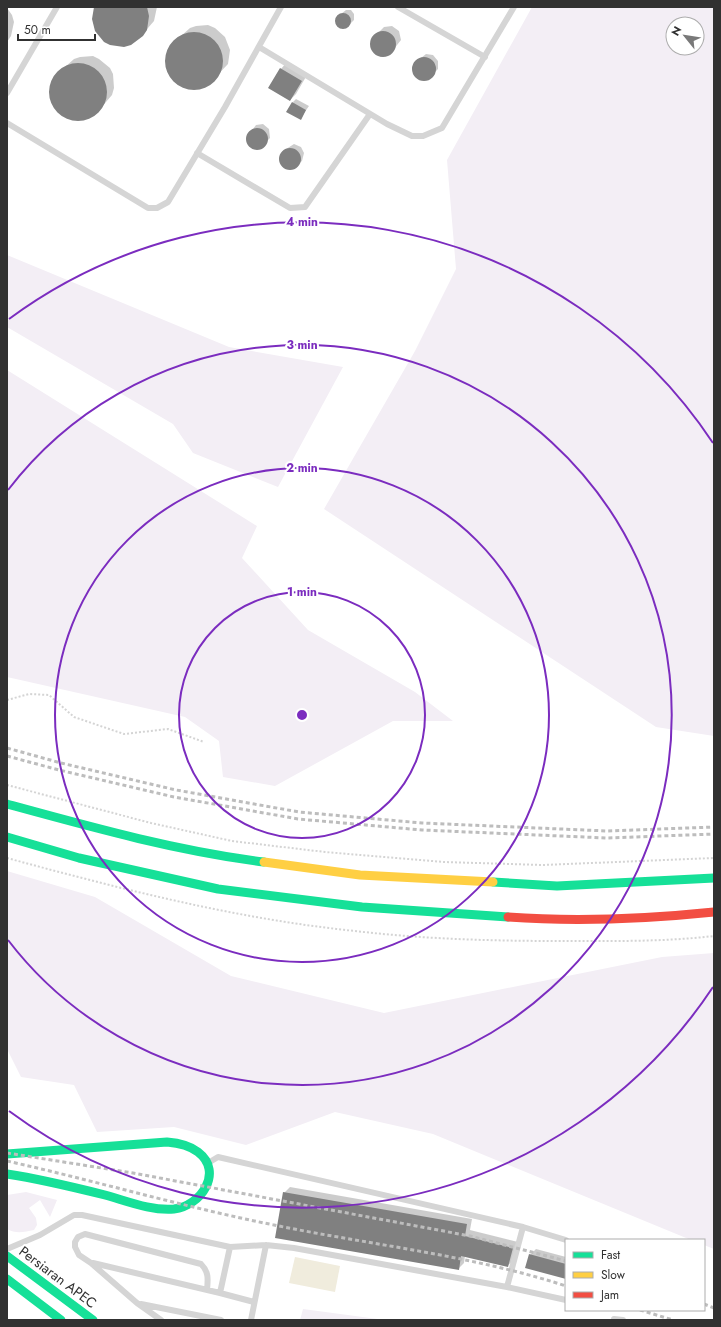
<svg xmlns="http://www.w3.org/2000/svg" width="721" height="1327" font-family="Jost,sans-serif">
<rect width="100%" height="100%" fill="#fff"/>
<!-- green -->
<path fill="#f3eef5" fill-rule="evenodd" d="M532 7H714V736L656 727 324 509 415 351 456 269 447 160ZM673 24H697V48H673Z
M7 255 229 347 343 367 278 487 193 453 173 424 7 327Z
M7 370 257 526 242 558 308 630 415 692 453 721H393L275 786 223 777 219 741 185 717 7 677Z
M7 871 95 897 231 976 384 1013 662 957 714 953V1249L704 1245V1240H691L433 1134 335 1112 246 1145 174 1127 97 1132 74 1085 21 1077 7 1049Z
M26 1192 57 1200 50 1217 40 1200 29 1208 36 1218 37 1225 34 1230C24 1232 16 1234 7 1229V1195Z
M303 1309 385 1320H300Z"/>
<!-- water -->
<path fill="#f0ecdd" d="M295 1257 340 1266 335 1292 289 1283Z"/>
<!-- shadow -->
<path fill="#0003" d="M95 7H157L154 21 142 35Z
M7 8 12 15 14 22 11 36 7 42Z
M346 10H351L354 14V20L346 28 339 27 336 23V18Z
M208 25 215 28 225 37 230 50 228 64 210 83 204 87 190 89 184 87 172 79 167 68V56L172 44 190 28 196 26Z
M392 26 399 31 401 40 390 54 381 57 376 54 372 50V39L384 27Z
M426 54 433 55 438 61V69L428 79H420L414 72 416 62Z
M93 56 99 59 110 68 113 74 114 88 112 95 100 109 89 118 75 120 68 118 57 110 51 99V87L56 75 74 59 80 57Z
M286 63 307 75 296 94 290 100 281 69Z
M296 99 309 106 300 119 293 102Z
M263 124 269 129 270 138 260 148H253L248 143 247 137 256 125Z
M294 144 301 147 304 153 302 161 291 169 284 167 279 159 283 151Z
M290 1187 472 1219 470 1230 518 1242 513 1261 507 1266 465 1256 464 1263 458 1269 284 1193Z
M536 1249 566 1257V1278L530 1255Z"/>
<!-- building -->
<path fill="#808080" d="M94 7H147L149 16 147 30 143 36 131 45 124 47 110 45 104 42 95 31 92 19Z
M335 21a8 8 0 1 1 16 0a8 8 0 1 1-16 0Z
M370 44a13 13 0 1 1 26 0a13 13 0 1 1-26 0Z
M165 61a29 29 0 1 1 58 0a29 29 0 1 1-58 0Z
M412 69a12 12 0 1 1 24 0a12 12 0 1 1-24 0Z
M49 92a29 29 0 1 1 58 0a29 29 0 1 1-58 0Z
M280 68 302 81 290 101 268 88Z
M292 102 306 110 301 120 286 112Z
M246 139a11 11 0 1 1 22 0a11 11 0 1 1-22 0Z
M279 159a11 11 0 1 1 22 0a11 11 0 1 1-22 0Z
M283 1192 467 1224 465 1236 513 1248 508 1267 461 1256 459 1270 275 1238Z
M529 1254 566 1264V1279L525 1268Z"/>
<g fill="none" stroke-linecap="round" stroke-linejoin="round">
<!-- path -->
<path stroke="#d4d4d4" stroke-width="2" stroke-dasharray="2 2" stroke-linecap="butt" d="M7 700 29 694 49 695 74 717 124 734 168 729 204 742
M7 785 151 823 232 841 325 852 444 862 543 865 714 858
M7 858C121 889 237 919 355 931 423 939 491 941 560 941 611 941 663 942 714 936"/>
<!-- lane -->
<path stroke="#d5d5d5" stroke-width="6" d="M398 7 485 57
M259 47 387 124 412 136H423L442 128 514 7
M7 93 57 7
M7 123 148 208H157L168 202 225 107 281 7
M197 153 290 208 305 207 370 114
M208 1163 218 1157 523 1227 566 1240
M7 1249 40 1235 74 1215H82L230 1247 266 1245 294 1248 507 1287 566 1300
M93 1263 220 1293 254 1302
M507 1287 523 1227
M220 1293 230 1247
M141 1304 221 1320
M614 1319 623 1320
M161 1320 137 1303 91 1263 79 1255 75 1247V1242L78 1237 85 1234 201 1264C209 1272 208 1279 207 1290
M251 1320 266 1245"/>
<!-- fast -->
<path stroke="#16e098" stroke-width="9" d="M7 804C91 827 177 851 264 862
M7 837 79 858 218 889 362 907 508 917
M493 882 557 886 714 878
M7 1154 167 1142C179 1143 189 1145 198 1152 224 1172 201 1206 174 1209 151 1211 127 1201 105 1195 73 1187 40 1179 7 1174
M7 1256 93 1320
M7 1279 61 1320"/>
<!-- slow -->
<path stroke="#ffcf43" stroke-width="9" d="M264 862 360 875 493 882"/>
<!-- jam -->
<path stroke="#f24e42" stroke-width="9" d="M508 917C576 922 646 919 714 912"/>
<!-- rail -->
<path stroke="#bdbdbd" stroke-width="3" stroke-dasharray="4 3" stroke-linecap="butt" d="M7 748 61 763 176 790 299 812 422 823 607 831 714 827
M7 756 59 770 174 797 298 819 422 830 607 838 714 834
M7 1153 133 1173 470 1236 566 1261
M7 1161C96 1181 184 1207 274 1225 371 1245 471 1255 566 1286
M704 1304 714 1308
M640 1310 673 1320"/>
</g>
<!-- distance rings -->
<g fill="none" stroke="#7b2cbf" stroke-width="2">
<circle cx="302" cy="715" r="123"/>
<circle cx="302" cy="715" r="247"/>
<path d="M8 490A370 370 0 1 1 8 940"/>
<path d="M713 987A493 493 0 0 1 9 1111M9 319A493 493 0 0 1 713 443"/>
</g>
<g text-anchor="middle" stroke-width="4" stroke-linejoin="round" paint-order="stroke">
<!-- street labels -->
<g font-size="14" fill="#313131" stroke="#fff">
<text transform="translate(58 1277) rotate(37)" y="5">Persiaran APEC</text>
</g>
</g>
<circle cx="302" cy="715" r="6" fill="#7b2cbf" stroke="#fff" stroke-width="2"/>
<g font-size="12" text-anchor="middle" font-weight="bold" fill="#7b2cbf" stroke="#fff" stroke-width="4" stroke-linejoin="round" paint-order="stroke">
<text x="302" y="226">4 min</text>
<text x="302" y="349">3 min</text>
<text x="302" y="472">2 min</text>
<text x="302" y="596">1 min</text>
</g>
<!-- border -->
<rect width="721" height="1327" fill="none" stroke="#313131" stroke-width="16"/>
<!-- legend -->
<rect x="565" y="1239" width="140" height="72" fill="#ffffff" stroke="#adadad"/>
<rect x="573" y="1252" width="20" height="6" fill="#16e098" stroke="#adadad"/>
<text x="601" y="1259" font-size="12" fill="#313131">Fast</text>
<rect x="573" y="1272" width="20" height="6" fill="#ffcf43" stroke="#adadad"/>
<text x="601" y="1279" font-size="12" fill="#313131">Slow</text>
<rect x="573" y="1292" width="20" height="6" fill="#f24e42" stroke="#adadad"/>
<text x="601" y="1299" font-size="12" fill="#313131">Jam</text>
<!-- north arrow -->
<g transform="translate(685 36) rotate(300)"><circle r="19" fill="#ffffff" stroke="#adadad"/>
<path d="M0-3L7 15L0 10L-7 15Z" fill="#797979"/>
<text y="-6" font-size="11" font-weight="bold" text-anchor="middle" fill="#313131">N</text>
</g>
<!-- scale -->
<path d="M18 34v6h77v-6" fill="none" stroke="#313131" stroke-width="2"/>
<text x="24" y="34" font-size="12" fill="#313131" stroke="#ffffff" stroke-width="3" paint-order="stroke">50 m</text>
</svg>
